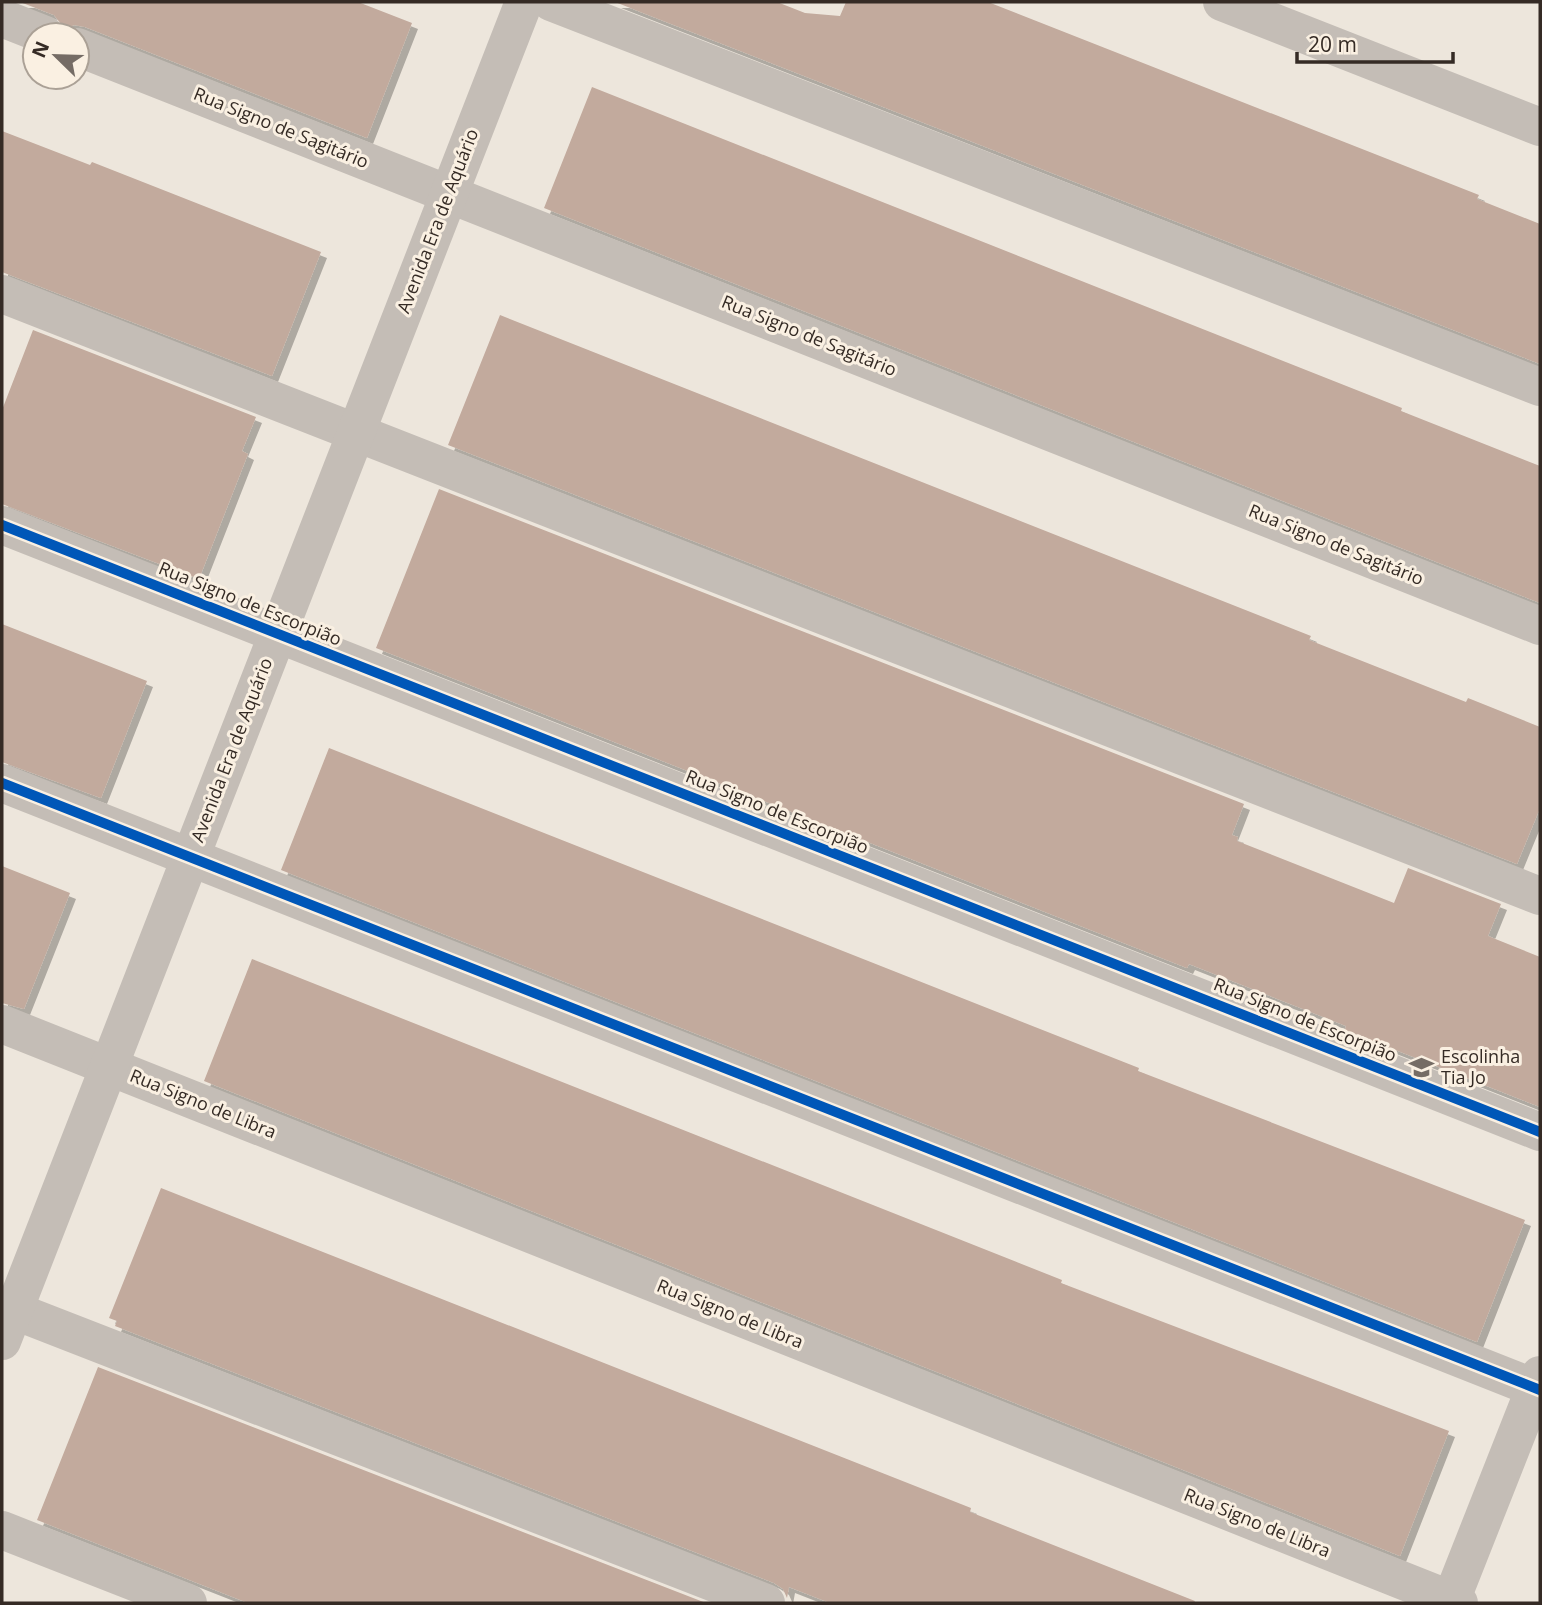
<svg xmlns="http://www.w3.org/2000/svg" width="1542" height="1605" font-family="'Open Sans',sans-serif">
<defs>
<filter id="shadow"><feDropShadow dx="6" dy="6" stdDeviation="0" flood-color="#0004"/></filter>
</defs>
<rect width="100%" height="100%" fill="#ede6dc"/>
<!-- building -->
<path fill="#c2aa9d" filter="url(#shadow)" d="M20 2H358L412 23 367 138 85 27 74 25 65 29 54 15Z
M615 2H777L805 13 840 16 846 2H988L1479 195 1477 199 1540 224V364Z
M592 87 1402 408 1401 411 1540 466V603L544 208Z
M2 131 90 165 92 162 321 252 272 376 2 272Z
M500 315 1311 636 1309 640 1466 702 1468 698 1540 727V808L1517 864 448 445Z
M33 330 256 417 242 451 248 454 199 579 2 504V410Z
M439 489 1244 804 1232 835 1238 837 1237 841 1394 903 1408 868 1501 904 1488 936 1540 957V1107L1345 1030 1346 1026 1189 964 1187 968 376 648Z
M2 624 147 681 101 798 2 762Z
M329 748 1139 1068 1138 1071 1525 1220 1477 1342 281 870Z
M2 866 70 893 24 1009 2 1003Z
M252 959 1062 1280 1061 1283 1449 1431 1400 1556 204 1081Z
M161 1188 971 1508 970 1512 1195 1601 1194 1603H830L789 1587 787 1598 783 1589 774 1583 115 1326 117 1321 109 1318Z
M98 1367 706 1603H248L37 1520Z"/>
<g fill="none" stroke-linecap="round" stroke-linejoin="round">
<!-- minor -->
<path stroke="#c4bdb6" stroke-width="38" d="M551 2 1540 387
M1222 2 1540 127
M2 18 45 35
M77 47 1540 626
M2 294 1540 896
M2 525 1540 1132
M2 783 1540 1390
M2 1024 1459 1603
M2 1306 766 1603
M2 1530 188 1603
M1450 1603 1540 1375"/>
<!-- tertiary -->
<path stroke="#c4bdb6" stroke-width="38" d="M2 1341 524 2"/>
<defs>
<path id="cycleway" d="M2 525 1540 1132
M2 783 1540 1390"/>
</defs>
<!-- cycleway casing -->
<use href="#cycleway" stroke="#faf0e2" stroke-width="15"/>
<!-- cycleway -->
<use href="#cycleway" stroke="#0057b8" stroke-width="10"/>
</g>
<!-- icons -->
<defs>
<symbol id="school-bare" viewBox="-9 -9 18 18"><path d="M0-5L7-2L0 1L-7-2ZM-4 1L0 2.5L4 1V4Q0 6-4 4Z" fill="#756c65" stroke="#faf0e2" stroke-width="2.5" paint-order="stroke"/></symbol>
</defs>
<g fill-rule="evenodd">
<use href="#school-bare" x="1404" y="1050" width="35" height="35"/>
</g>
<g text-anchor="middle" stroke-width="6" stroke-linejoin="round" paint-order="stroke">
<!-- street labels -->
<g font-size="18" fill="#352b25" stroke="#faf0e2">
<text transform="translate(281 128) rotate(22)" y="6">Rua Signo de Sagitário</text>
<text transform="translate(438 221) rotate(-69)" y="6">Avenida Era de Aquário</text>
<text transform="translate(809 336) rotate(22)" y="6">Rua Signo de Sagitário</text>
<text transform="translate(1336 545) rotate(22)" y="6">Rua Signo de Sagitário</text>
<text transform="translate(250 604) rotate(22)" y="6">Rua Signo de Escorpião</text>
<text transform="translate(232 750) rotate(-69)" y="6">Avenida Era de Aquário</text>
<text transform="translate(777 812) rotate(22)" y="6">Rua Signo de Escorpião</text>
<text transform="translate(1305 1020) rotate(22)" y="6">Rua Signo de Escorpião</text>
<text transform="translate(203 1104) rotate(22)" y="6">Rua Signo de Libra</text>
<text transform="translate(730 1314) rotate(22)" y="6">Rua Signo de Libra</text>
<text transform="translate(1257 1523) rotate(22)" y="6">Rua Signo de Libra</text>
</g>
<!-- poi labels -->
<g font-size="18" fill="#352b25" stroke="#faf0e2" text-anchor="start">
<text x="1441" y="1063">Escolinha<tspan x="1441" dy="21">Tia Jo</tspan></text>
</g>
</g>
<!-- border -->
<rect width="1542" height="1605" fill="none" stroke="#352b25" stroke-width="7"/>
<!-- north arrow -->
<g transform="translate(56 56) rotate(293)"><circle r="33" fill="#faf0e2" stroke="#aba196" stroke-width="2"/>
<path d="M0-5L12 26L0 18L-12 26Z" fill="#756c65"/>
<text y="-10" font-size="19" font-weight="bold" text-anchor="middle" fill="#352b25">N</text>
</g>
<!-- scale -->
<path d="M1297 52v10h156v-10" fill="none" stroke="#352b25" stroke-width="3.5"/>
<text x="1308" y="52" font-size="21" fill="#352b25" stroke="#faf0e2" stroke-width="5" paint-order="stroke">20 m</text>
</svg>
